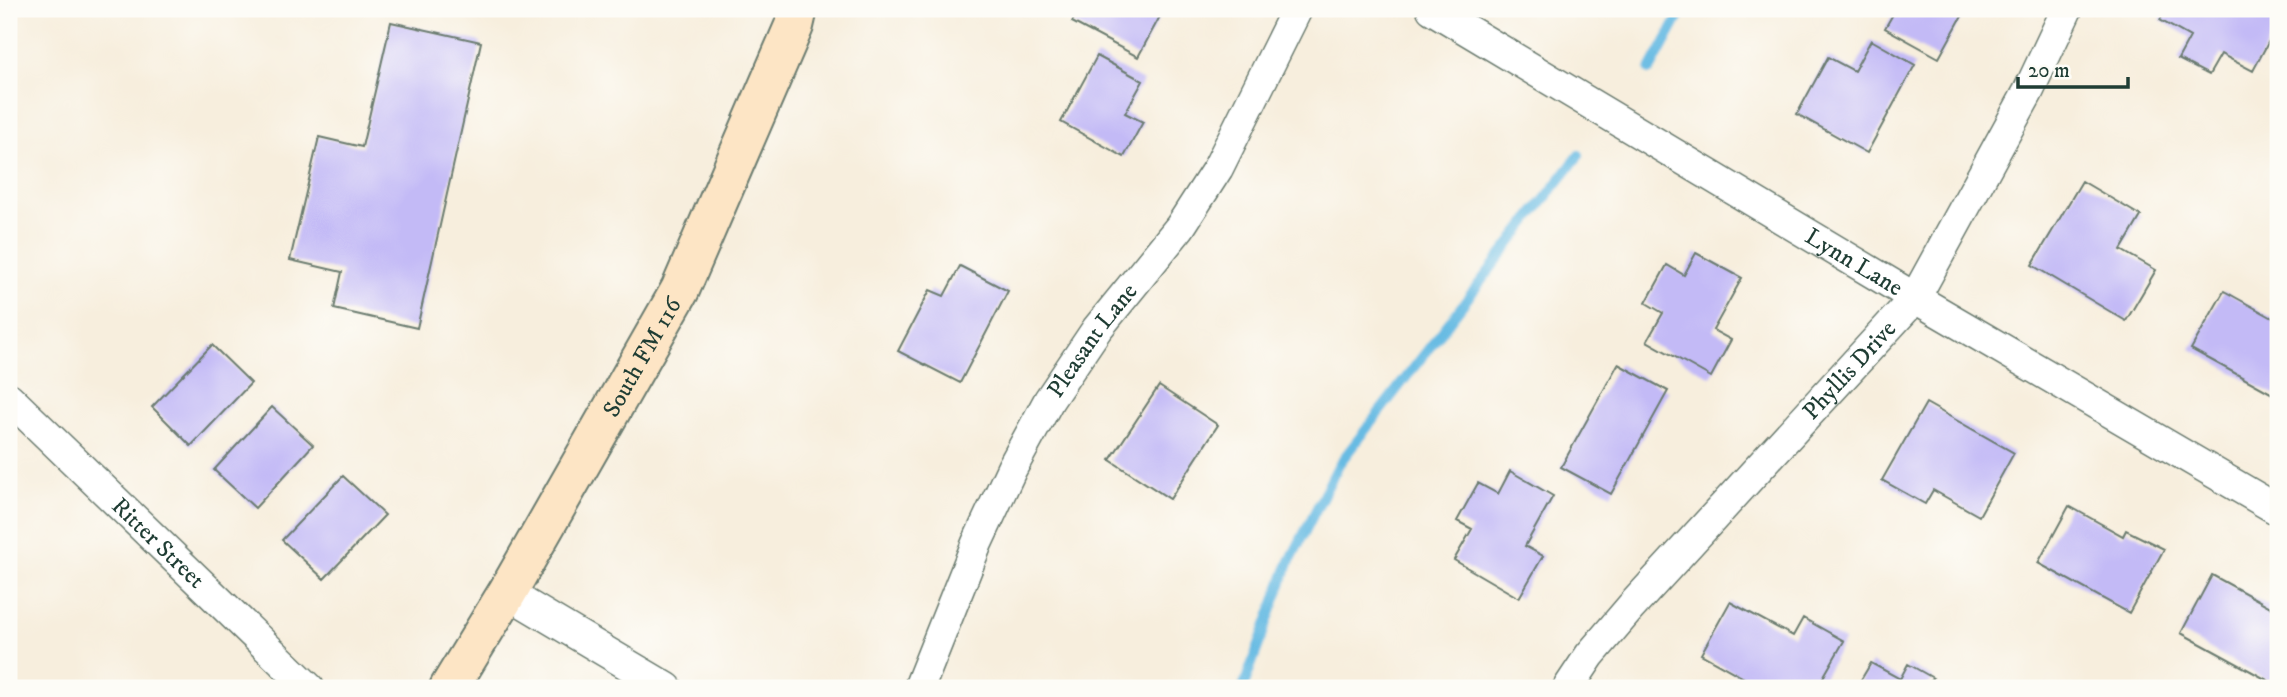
<svg xmlns="http://www.w3.org/2000/svg" width="2287" height="697" font-family="'IM FELL DW Pica',serif">
<rect width="100%" height="100%" fill="#fdfcf7"/>
<filter id="ink" filterUnits="userSpaceOnUse"><feTurbulence type="fractalNoise" baseFrequency=".0143" numOctaves="2"/><feDisplacementMap in="SourceGraphic" scale="14" xChannelSelector="R" yChannelSelector="G"/><feConvolveMatrix kernelMatrix="1 2 1 2 8 2 1 2 1" color-interpolation-filters="sRGB"/></filter>
<filter id="wash" filterUnits="userSpaceOnUse"><feTurbulence type="fractalNoise" baseFrequency=".00686" numOctaves="4" result="noise"/><feDisplacementMap in="SourceGraphic" scale="28" xChannelSelector="R" yChannelSelector="G"/><feGaussianBlur stdDeviation="1.57" result="paint"/><feColorMatrix in="noise" values="0 0 0 0 0 0 0 0 0 0 0 0 0 0 0 0 0 1.4 0 .05"/><feComposite in="paint" operator="in"/></filter>
<g filter="url(#wash)">
<rect width="100%" height="100%" fill="#f7eedd"/>
<g fill="none" stroke-linecap="round" stroke-linejoin="round">
<!-- stream -->
<path stroke="#67bbe3" stroke-width="10" d="M1650 70 1683 9
M1243 688 1288 565 1339 464 1579 155"/>
</g>
<g id="blocks">
<!-- building -->
<path fill="#c3baf6" d="M1079 9H1164L1138 57 1072 22Z
M1896 9H1966L1939 58 1885 28Z
M2166 9H2272L2278 12V24L2253 71 2221 54 2209 75 2178 59 2190 37 2160 20Z
M391 22 481 42 417 328 334 309 342 272 290 260 319 137 362 147Z
M1871 40 1915 65 1867 153 1797 114 1828 57 1854 71Z
M1097 56 1143 81 1125 113 1143 122 1124 157 1061 122Z
M2082 181 2141 216 2121 250 2156 270 2126 321 2032 265Z
M1696 253 1742 278 1713 330 1731 340 1711 377 1647 341 1663 313 1646 303 1667 265 1684 275Z
M960 266 1008 291 960 383 898 351 930 290 944 296Z
M2224 291 2278 321V397L2191 349Z
M212 345 251 383 191 446 152 407Z
M1618 364 1668 391 1611 494 1561 467Z
M1159 386 1218 425 1170 499 1110 460Z
M1926 403 2014 453 1979 516 1933 490 1925 504 1882 480Z
M272 407 313 445 255 508 214 470Z
M1510 471 1553 496 1525 546 1543 556 1519 598 1454 560 1472 529 1457 521 1478 483 1498 494Z
M343 476 385 515 324 579 282 540Z
M2069 506 2123 536 2126 530 2164 549 2129 613 2038 563Z
M2212 575 2278 611V686L2181 633Z
M1730 602 1793 636 1803 618 1844 641 1817 688H1762L1701 654Z
M1871 663 1900 679 1908 664 1933 678 1927 688H1856Z"/>
</g>
</g>
<g filter="url(#ink)">
<use href="#blocks" fill-opacity="0" stroke="#6b7b6f" stroke-width="2"/>
<g fill="none" stroke-linecap="round" stroke-linejoin="round">
<defs>
<g id="street">
<path id="s1" d="M1432 9 1915 298 2278 510"/>
<path id="s2" d="M9 398 309 688"/>
<path d="M507 593 667 688"/>
<path id="s3" d="M919 688 977 543 1012 468 1049 400 1097 329 1180 227 1218 168 1297 9"/>
<path id="s4" d="M1568 688 1590 655 1631 607 1915 298 2028 92 2067 9"/>
</g>
<g id="secondary">
<path id="s5" d="M449 688 507 593 680 290 794 26 798 9"/>
</g>
</defs>
<!-- street casing -->
<use href="#street" stroke="#6b7b6f" stroke-width="33"/>
<!-- secondary casing -->
<use href="#secondary" stroke="#6b7b6f" stroke-width="42"/>
<!-- street -->
<use href="#street" stroke="#fff" stroke-width="30"/>
<!-- secondary -->
<use href="#secondary" stroke="#fde5c5" stroke-width="38"/>
</g>
</g>
<g text-anchor="middle" stroke-width="5" stroke-linejoin="round" paint-order="stroke">
<!-- street labels -->
<g font-size="24" fill="#1f3d34" stroke="#fdfcf7">
<text dy="8" stroke="none"><textPath href="#s1" startOffset="492">Lynn Lane</textPath></text>
<text dy="8" stroke="none"><textPath href="#s3" startOffset="390">Pleasant Lane</textPath></text>
<text dy="8" stroke="none"><textPath href="#s5" startOffset="383">South FM 116</textPath></text>
<text dy="8" stroke="none"><textPath href="#s4" startOffset="425">Phyllis Drive</textPath></text>
<text dy="8" stroke="none"><textPath href="#s2" startOffset="208">Ritter Street</textPath></text>
</g>
</g>
<!-- margin -->
<rect width="2287" height="697" fill="none" stroke="#fdfcf7" stroke-width="35"/>
<!-- scale -->
<path d="M2018 77v10h110v-10" fill="none" stroke="#1f3d34" stroke-width="3.5"/>
<text x="2028" y="77" font-size="21" fill="#1f3d34" stroke="#fdfcf7" stroke-width="5" paint-order="stroke">20 m</text>
</svg>
